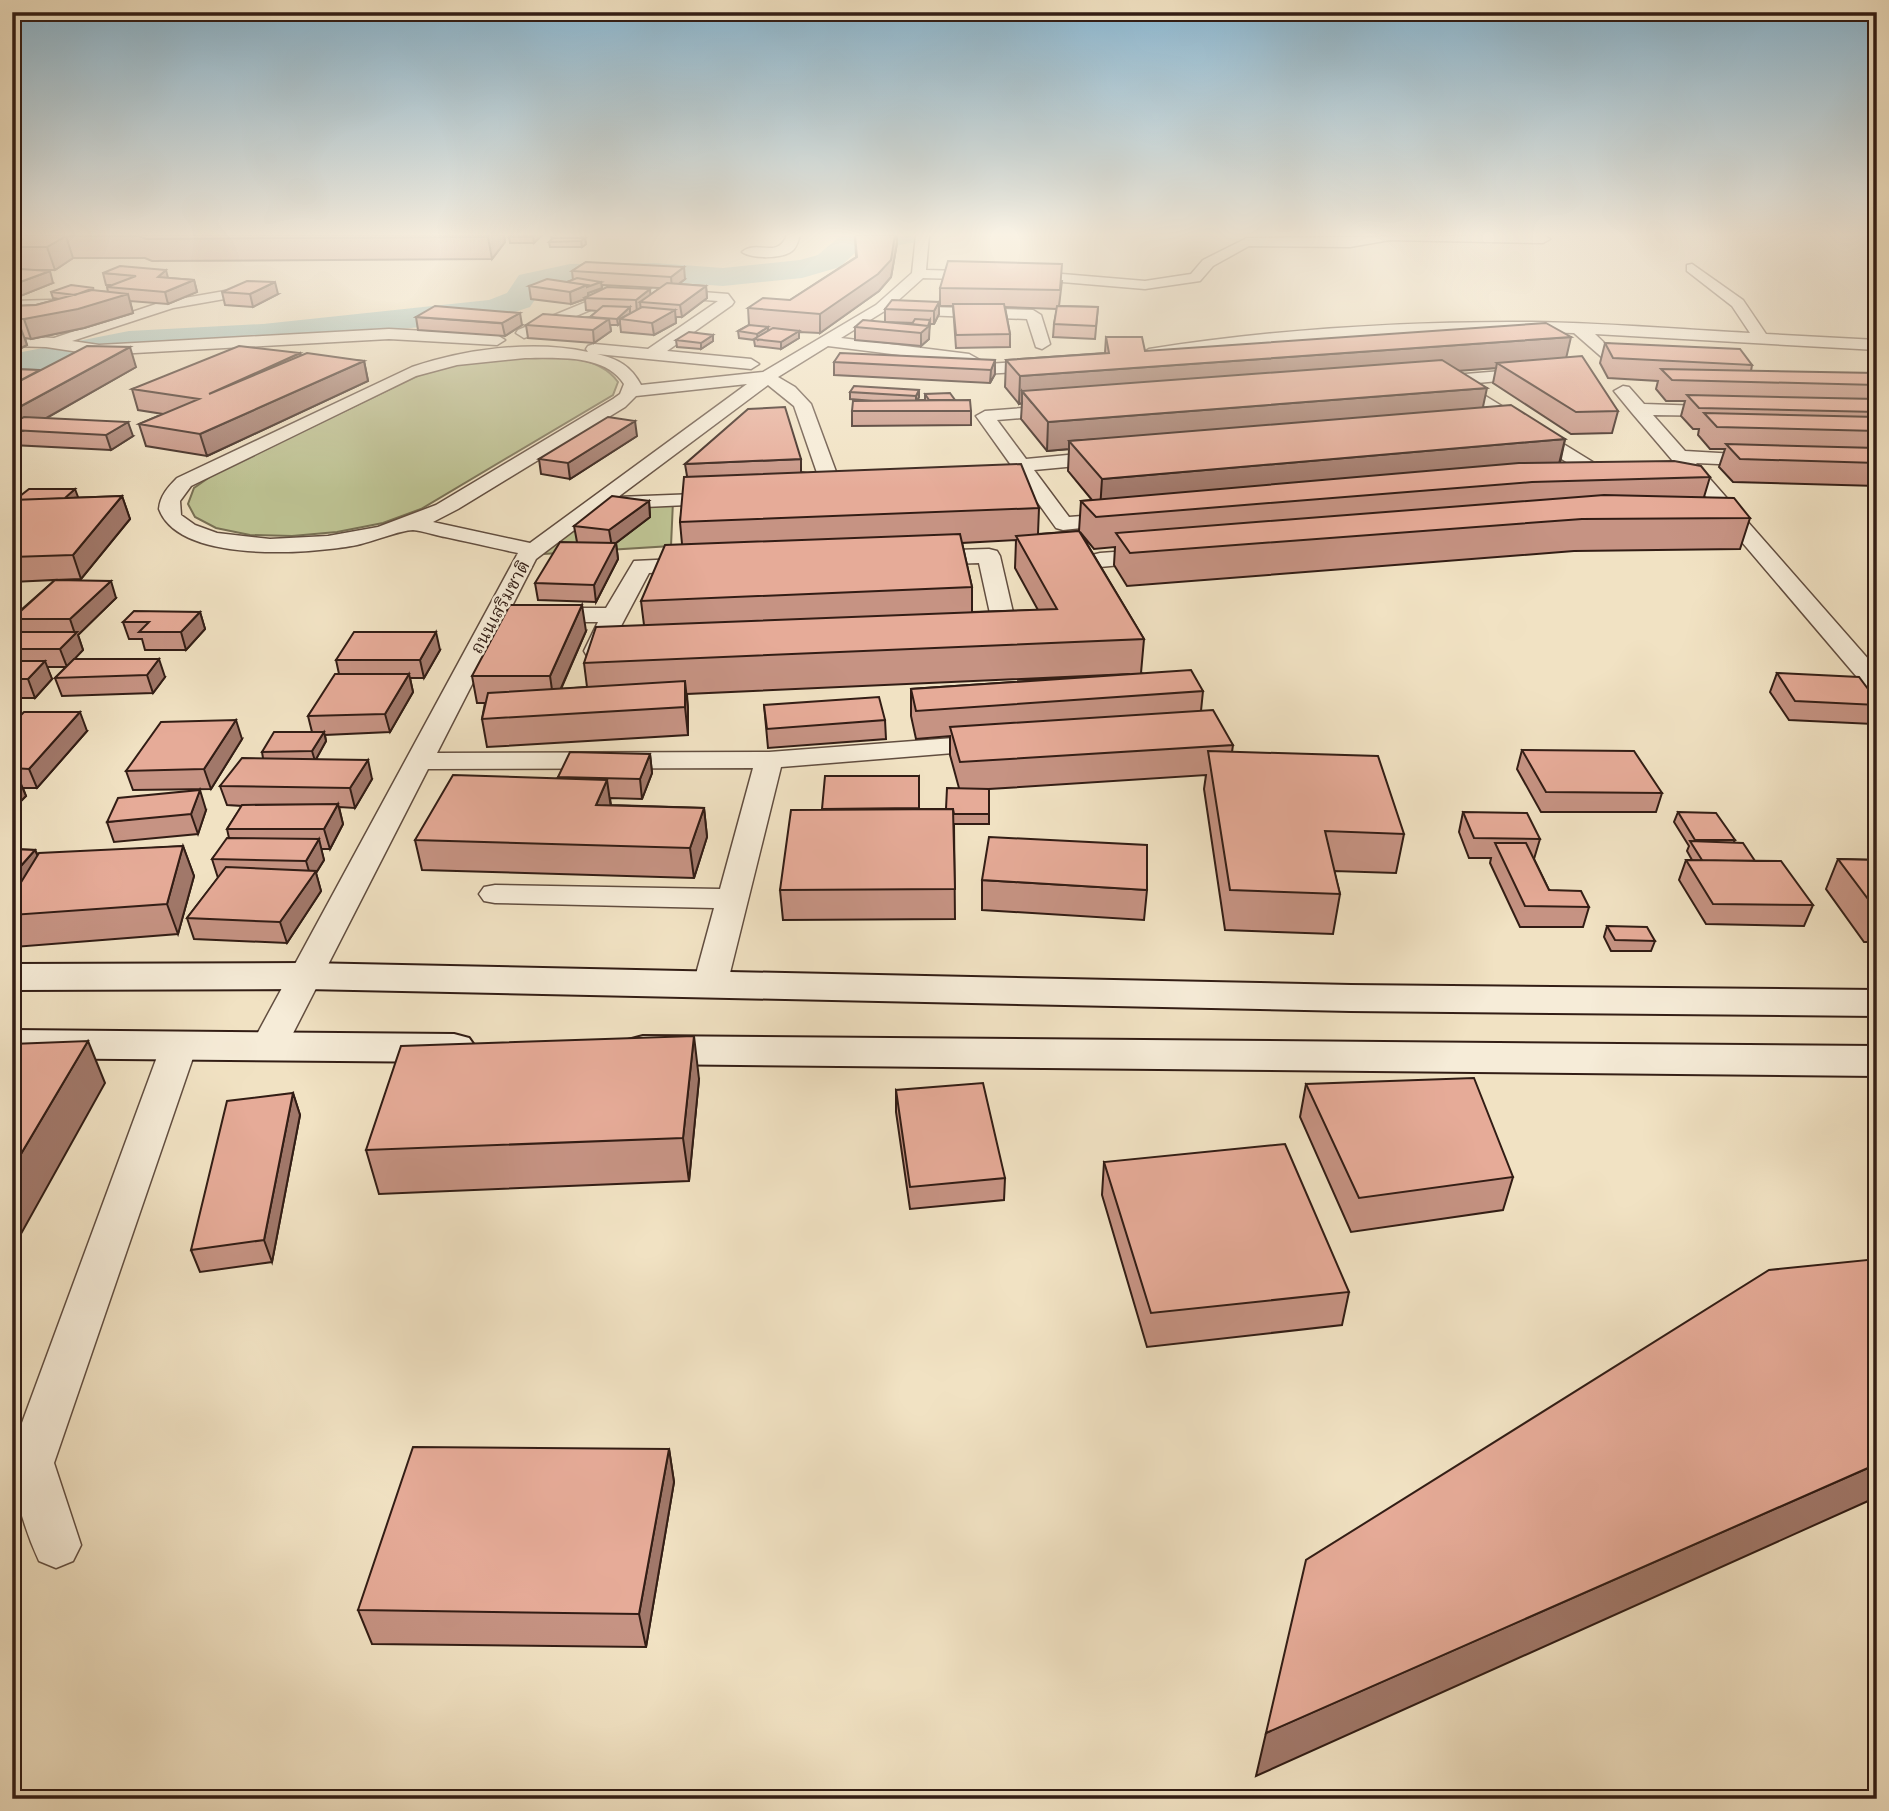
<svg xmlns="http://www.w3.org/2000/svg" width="1889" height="1811" font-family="'IM FELL French Canon','Noto Serif Thai',serif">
<rect width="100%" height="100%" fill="#f1e2c3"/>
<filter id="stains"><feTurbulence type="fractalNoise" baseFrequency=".00286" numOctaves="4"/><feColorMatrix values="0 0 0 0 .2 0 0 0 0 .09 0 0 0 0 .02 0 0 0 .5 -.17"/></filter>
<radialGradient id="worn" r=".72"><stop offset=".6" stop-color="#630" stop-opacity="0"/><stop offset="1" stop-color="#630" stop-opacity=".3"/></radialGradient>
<!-- green -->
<path fill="#bdc292" stroke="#787054" stroke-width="2" d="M492 358C531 358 593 347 618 382L613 395 421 509 383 523 337 532 292 536 250 535 216 528 195 517 188 504 194 488 214 474 430 370Z
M673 501 671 546 527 555 595 505Z"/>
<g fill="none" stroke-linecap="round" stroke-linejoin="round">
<!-- river -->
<path fill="#9bbdb7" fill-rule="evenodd" d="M848 235H929L925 241 857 251 840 267 802 278 723 286 655 281 570 282 542 289 530 307 494 319 263 344 129 351 12 376V354L129 331 263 324 489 300 507 293 519 275 570 264 655 263 723 268 800 260 818 255 838 238Z"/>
<defs>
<path id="street" d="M560 235H585L557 244 552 243V237Z
M787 235H800C798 241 797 247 792 251 782 259 752 259 742 252 758 239 777 260 787 235Z
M916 235H929L926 270 1062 274 1145 281 1191 274 1203 260 1247 238 1544 235 1550 239 1543 243 1390 240 1350 247 1249 246 1213 266 1200 281 1145 289 1062 282 923 278 892 306 1033 310 1041 315 1050 344 1042 349 1036 347 1027 319 897 314 892 312 891 307 841 338 969 354 987 364 1049 360 1057 365 1049 370 983 374 964 363 828 346 778 377 795 387 811 404 845 496 842 500H828L825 496 794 406 768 385 618 497 723 493 730 495 733 499 730 503 602 509 536 559 437 753 769 752 993 735 1003 737 1007 743 1003 749 781 767 727 985 722 992 710 996 698 992 693 985 714 908 495 903 484 901 479 894 484 887 495 885 720 889 753 768 428 769 286 1047 281 1055 268 1059 255 1055 250 1047 518 553C493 548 469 542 445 537 435 535 423 531 413 530 401 530 371 542 357 545 310 554 179 564 159 509 160 496 168 487 177 478L412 367C465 349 533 340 588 352L586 349 588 346 594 344 648 349 718 301 627 294 530 336 524 338 516 333 518 330 625 286 728 294 734 302 732 305 667 351 751 359 759 364 751 369 597 354C618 359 631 366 641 385L763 372 876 305 912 273ZM525 358C557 358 605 354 624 384L620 394 613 399 436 505 378 527 328 536 270 539 217 533 195 525 181 515 180 501 191 486 416 376 457 365ZM747 384 530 543 433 522 458 509 625 407 636 396Z
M1692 264 1743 300 1766 334 1877 340V350L1595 334 1619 357 1611 362 1605 360 1574 333C1431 329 1290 337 1149 359L1141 354 1149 349C1276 329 1403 321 1532 322 1604 323 1677 329 1750 333L1732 306 1687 271V265Z
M265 284 270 285 272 288 270 291 173 308 72 341 99 345 389 329 497 335 505 340 497 345 389 339 99 355 46 347 12 346V336L54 338 162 302Z
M88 299 93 300 95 303 93 306 12 309V301Z
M1538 368 1546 373 1544 377 1466 384 1609 472 1612 476 1609 480 1587 484 1580 482 1577 478 1584 473 1445 386 1429 387 1420 382 1429 377Z
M1623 386 1629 387 1644 404 1731 407 1734 411 1725 416 1653 415 1685 451 1770 456 1773 460 1770 464 1763 466 1696 463 1877 669V693L1868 690 1632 413 1614 391Z
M1063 405 1069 406 1072 410 1069 414 997 420 1026 459 1109 451 1116 453 1119 457 1116 461 1109 463 1034 470 1069 517 1121 513 1128 515 1131 519 1128 523 1063 530 1056 528 976 416 985 411Z
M989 549 997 551 1000 556 1018 634 1014 639C1002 642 988 643 975 640L972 635 975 630 993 627 979 563 921 565 913 563 910 558 913 553 921 551Z
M1155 549 1163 551 1166 556 1163 561 1100 567 1092 565 1089 560 1092 555 1100 553Z
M698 558 706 560 709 565 706 570 649 573 612 643 620 645 623 650 620 655 596 658 587 656 584 651 598 622H540L532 620 528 615 532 610 540 608H606L634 561Z
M179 1034 192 1038 197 1046 54 1463 81 1545 73 1561 56 1568 39 1561C23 1526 12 1488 12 1450L161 1046 166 1038Z"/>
<path id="secondary" d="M306 963 1351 985 1877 990V1016L1351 1011 306 989 12 990V964Z
M12 1030 454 1034 469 1038 476 1048 469 1058 454 1062 12 1058Z
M643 1036 1877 1046V1076L643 1064 628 1060 621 1050 628 1040Z"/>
</defs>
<!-- street casing -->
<use href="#street" stroke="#624e40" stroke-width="3"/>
<!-- secondary casing -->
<use href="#secondary" stroke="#321d15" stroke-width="4"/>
<!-- street -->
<use href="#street" fill="#f6ecd8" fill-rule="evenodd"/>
<!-- secondary -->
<use href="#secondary" fill="#f6ecd8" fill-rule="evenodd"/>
</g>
<!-- wall -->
<path fill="#c69383" stroke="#321d15" stroke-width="2" fill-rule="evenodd" d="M12 235H504L505 242 492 259 152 261 145 258H73L55 270H27L53 283 15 298 18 306 36 305 59 299 53 298 51 292 95 291 108 292 107 287 111 285H106L103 273 194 280 197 292 168 304 130 301 133 313 84 328 31 339 25 338 27 345 12 353V272L19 270H15L12 261Z
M542 235 534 243H510L509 237Z
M855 235H897V243L891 277 879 291 820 333 799 332V338L781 349 755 346 754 340 739 338 738 331 749 325 748 308 790 300 856 257Z
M585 238 586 244 582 247H550L549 242Z
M586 262 685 279 679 284 706 286 707 298 682 317H676V323L654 335 621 332 620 323 618 325H610L611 331 594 343 528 338 526 325 590 317 598 311 586 310 585 299 571 304 531 299 529 286 567 282 573 280 572 271ZM602 285 660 288 650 295V289L588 296V293L602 288Z
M1062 281 1059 306 1098 307 1095 339 1053 337 1054 324 1057 309 1005 307 1010 334V347L956 348 953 306H940V288Z
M222 292 278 294 253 307 225 305Z
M939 302V314L934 324H930L929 330V339L921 346 855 340V327L912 324 913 323 885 322V309Z
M416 317 522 325 505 336 418 330Z
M713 335V341L701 349 677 347 676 340Z
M1106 337 1145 351 1566 358 1618 411 1612 433 1571 434 1493 383 1496 368 1458 370 1483 407 1565 439 1560 463 1710 477 1704 497 1750 518 1740 549 1574 551 1127 586 1114 565 1115 547 1094 549 1080 532 1144 639 1141 673 1203 691 1201 711 1233 745 1232 752 1404 834 1396 873 1334 871 1340 894 1333 934 1225 930 1204 789 1206 775 989 789V824H954L955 919 783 920 780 890 822 809 919 776V809H946L959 788 950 755V736L916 739 911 716V689L1130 674 687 694 688 709V735L487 747 482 719 485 703H477L472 676 586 631 561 689 587 687 584 663 644 625 641 601 682 544 680 522 687 476 685 464 801 459V472L1039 508 1038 534 1079 531 1081 501 1092 500 1068 471 1069 449 1047 451 1021 419 1022 403 1019 404 1005 387 1006 360 1105 353ZM1016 540 1015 568 1038 610 972 612V587L962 543Z
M1605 343 1752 365 1751 371 1877 385V486L1733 482 1719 467 1725 449H1710L1698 435 1699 429H1693L1681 416 1685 401H1666L1656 389 1658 381 1608 378 1600 363Z
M300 353 301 356 364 361 368 381 207 456 146 446 139 424 163 414 138 410 132 389Z
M995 360V374L990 383 834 375V362Z
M136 367 47 418 133 436 111 450 12 445V369L40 370Z
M919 390V397L917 400H925V394L955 400 971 411V425L852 426V411L873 401 850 399V392Z
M637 436 570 479 541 474 539 459Z
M122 496 130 519 81 579 55 580 116 598 78 635 83 650 74 659 165 677 153 693 62 696 55 678 66 667H47L52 679 35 698H16L21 711 12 720V632H16L12 622V618L55 580 12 582V500Z
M649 501 650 517 616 543 618 559 596 602 538 600 535 583 577 542 574 526Z
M200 612 205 629 186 650H145L142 639H129L123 622Z
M440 650 424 678H410L413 692 390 732 325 735 326 741 316 759 372 779 355 808 339 807 343 824 330 849H321L324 860 316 873 321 891 287 943 194 939 187 918 218 878 212 859 229 838 227 829 242 806 227 805 220 786 263 758 262 752 312 732 308 716 339 674 336 660Z
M1777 673 1877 701V715L1873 724 1789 720 1770 692Z
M764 705 885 720 886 739 768 748Z
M12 724 87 731 37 788H23L26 796 12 810Z
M242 739 211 789 133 790 126 771Z
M1522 750 1662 793 1656 812H1541L1517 769Z
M650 754 652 773 642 799 610 798 611 805 704 808 707 837 694 878 422 870 415 840 558 778V777Z
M206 810 198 834 114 842 107 822Z
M1463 812 1540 839 1534 859 1549 890 1589 907 1583 927H1520L1490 863 1491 858H1469L1459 832Z
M1678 812 1735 840 1734 842 1755 861 1813 905 1804 926 1706 924 1679 880 1686 860H1692L1687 851 1689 846 1674 822Z
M183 846 194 876 178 934 14 947 12 942V849L35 850 38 855Z
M1838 859 1877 860V942H1864L1826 889Z
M982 880 1147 890 1144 920 982 910Z
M1607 926 1655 941 1651 951H1611L1604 937Z
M699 1079 689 1181 379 1194 366 1150Z
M1306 1084 1513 1177 1503 1210 1351 1232 1300 1117Z
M896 1090 1005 1178 1004 1200 910 1209 896 1112Z
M293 1093 300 1115 272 1262 200 1272 191 1250Z
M1104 1162 1349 1292 1342 1325 1147 1347 1102 1195Z
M669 1449 674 1482 646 1647 372 1644 358 1610Z"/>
<!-- shaded-wall -->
<path fill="#a1786a" stroke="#321d15" stroke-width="2" d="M490 235H504L505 242 492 259 488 237Z
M535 235H542L534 243 533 237Z
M895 235H897V243L891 277 879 291 820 333V314Z
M66 236 73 258 55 270 47 247Z
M585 238 586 244 582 247 581 241Z
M684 267 685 279 672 289 671 277Z
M166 270 169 282 158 277Z
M50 271 53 283 15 298 21 314 12 317V285Z
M194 280 197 292 168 304 165 292Z
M275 282 278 294 253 307 250 294Z
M601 282 602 288 588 293V297L584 298 585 299 571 304 570 292 587 285Z
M706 286 707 298 682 317 680 305Z
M650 289 651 302H640L641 310 637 313 636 300Z
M128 294 133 313 84 328 31 339 24 319Z
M939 302V314L934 324V311Z
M630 307V314L620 319V323L618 325 617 319Z
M675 310 676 323 654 335 652 323Z
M520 313 522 325 505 336 502 323Z
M609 319 611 331 594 343 593 330Z
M930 320 929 339 921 346V333Z
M20 326 27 345 12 353V330Z
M768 327V334L758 340 757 334Z
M799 331V338L781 349V342Z
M713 335V341L701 349V343Z
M1571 337 1565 363H1497L1496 368 1032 403 1022 391V403L1019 404 1020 376Z
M130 347 136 367 23 431 12 430V411Z
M300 353 305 373 209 394Z
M995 360V374L990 383 991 370Z
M364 361 368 381 207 456 200 434Z
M1487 388 1481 416 1069 441V449L1047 451 1048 422Z
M919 390V397L916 403V396Z
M635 421 637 436 570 479 568 463Z
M128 422 133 436 111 450 106 435Z
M1565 439 1558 468 1100 510 1102 479Z
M75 489 78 497 59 502Z
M122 496 130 519 81 579 73 555Z
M649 501 650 517 616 543 618 559 596 602 594 585 612 547 609 530Z
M111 581 116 598 78 635 83 650 67 667 60 649 75 634 70 619Z
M582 605 586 631 554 704 550 676Z
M200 612 205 629 186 650 181 632Z
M436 632 440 650 424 678 420 660Z
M159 659 165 677 153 693 147 675Z
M45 661 52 679 35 698 28 679Z
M409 674 413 692 390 732 385 714Z
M685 681 688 709V735L685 707Z
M14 692 21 711 12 720V694Z
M80 712 87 731 37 788 29 769Z
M236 720 242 739 211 789 204 769Z
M324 732 326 741 315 761 312 751Z
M650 754 652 773 642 799 640 779Z
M368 760 372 779 355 808 350 788Z
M18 777 26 796 12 810V783Z
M607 780 611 808 596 805Z
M200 790 206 810 198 834 191 814Z
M338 804 343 824 330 849 324 829Z
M704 808 707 837 694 878 690 848Z
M319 839 324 860 316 873 321 891 287 943 280 922 311 878 306 861Z
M183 846 194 876 178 934 167 904Z
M35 850 44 870 12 907V876Z
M694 1036 699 1079 689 1181 683 1138Z
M88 1041 105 1083 12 1250V1169Z
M293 1093 300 1115 272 1262 264 1240Z
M669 1449 674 1482 646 1647 639 1614Z
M1877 1464V1497L1256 1776 1266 1733Z"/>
<!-- building -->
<path fill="#e6ab98" stroke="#321d15" stroke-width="2" d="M12 235H490L488 237 146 239 139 236H66L47 247H12V245L23 239H12Z
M511 235H535L533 237H509Z
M855 235H895L891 260 878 274 820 314 748 308 763 298 790 300 857 257Z
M553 238H585L581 241 549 242Z
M948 261 1062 264 1060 290 940 288Z
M586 262 684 267 671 277 572 271Z
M120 266 166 270 158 277 194 280 165 292 107 287 136 276 103 273Z
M20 269 50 271 12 285V272Z
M577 278 601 282 587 287V285L567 282Z
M547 279 587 285 570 292 529 286Z
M247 281 275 282 250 294 222 292Z
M667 283 706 286 680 305 640 302Z
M71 285 94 288 75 295 51 292Z
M607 287 650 289 636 300 584 298Z
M92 290 128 294 78 309 24 319H12V306L36 305Z
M892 300 939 302 934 311 885 309Z
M953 304H1004L1010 334 956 335Z
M435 306 520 313 502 323 416 317Z
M603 306 630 307 617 319 590 317Z
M1057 306 1098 307 1096 326 1054 324Z
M642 307 675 310 652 323 620 319Z
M543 314 609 319 593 330 526 325Z
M915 319 930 320 928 326 912 324Z
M863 320 929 326 921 333 855 327Z
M1546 323 1571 337 1020 376 1006 360 1109 353 1106 337H1142L1145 351Z
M749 325 768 327 757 334 738 331Z
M12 326H20L12 330Z
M773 328 799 331 781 342 754 339Z
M689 332 713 335 701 343 676 340Z
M1605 343 1740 349 1752 365 1613 358Z
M87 346 130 347 12 411V385Z
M239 346 300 353 209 394 307 353 364 361 200 434 139 424 199 399 132 389Z
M840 353 995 360 991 370 834 362Z
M1582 356 1618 411 1576 412 1497 363Z
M1442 360 1487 388 1048 422 1022 391Z
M12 369 40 370 12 385Z
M1661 369 1877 373V385L1672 380Z
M854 386 919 390 916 396 850 392Z
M950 393 955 400H929L925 394Z
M1687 395 1877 399V412L1699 408Z
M970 400 971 411H852L853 401Z
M1511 405 1565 439 1102 479 1069 441Z
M785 407 801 459 685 464 748 409Z
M1704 413 1877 417V431L1717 427Z
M24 417 128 422 106 435 12 430V423Z
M608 417 635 421 568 463 539 459Z
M1726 444 1877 448V463L1740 459Z
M1674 461 1701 466 1710 477 1532 482 1096 517 1081 501 1519 463Z
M1021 464 1039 508 680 522 684 477Z
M29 489H75L65 498 15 500Z
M1604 495 1734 498 1750 518 1582 519 1130 553 1116 533Z
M122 496 73 555 12 557V500Z
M612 496 649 501 609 530 574 526Z
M1079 531 1144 639 584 663 596 627 1057 609 1016 536Z
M960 534 972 587 641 601 665 545Z
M560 542 616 543 594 585 535 583Z
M55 580 111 581 70 619H12Z
M510 605H582L550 676H472Z
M134 611 200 612 181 632H139L149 622H123Z
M12 632H77L60 649H12Z
M354 632H436L420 660H336Z
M74 659H159L147 675 55 678Z
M12 661H45L28 679H12Z
M1191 670 1203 691 916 711 911 689Z
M1777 673 1859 677 1877 701V705L1795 701Z
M335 674H409L385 714 308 716Z
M685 681V707L482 719 488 693Z
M879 697 885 720 767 729 764 705Z
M1213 710 1233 745 960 762 950 727Z
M24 712H80L29 769 12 768V724Z
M236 720 204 769 126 771 161 722Z
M274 732H324L312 751 262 752Z
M1522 750 1634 751 1662 793 1546 792Z
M1208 751 1378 756 1404 834 1325 831 1340 894 1230 890Z
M570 752 650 754 640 779 558 777Z
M242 758 368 760 350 788 220 786Z
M453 775 607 780 596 805 704 808 690 848 415 840Z
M12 776 18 777 12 783Z
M825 776H919V808L822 809Z
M947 788 989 789V814H954L953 809H946Z
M200 790 191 814 107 822 118 798Z
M338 804 324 829H227L242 805Z
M953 809 955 889 780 890 791 810Z
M1463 812 1527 813 1540 839 1474 838Z
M1678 812 1716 813 1735 840H1695Z
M989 837 1147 845V890L982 880Z
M227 838 319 839 306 861 212 859Z
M1690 841 1743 843 1755 861 1702 860Z
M1495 843H1526L1549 890 1581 891 1589 907 1525 906Z
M183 846 167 904 12 915V897L39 853Z
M12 849 35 850 12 876Z
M1838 859 1877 860V911Z
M1686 860 1781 861 1813 905 1713 904Z
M226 867 316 871 280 922 187 918Z
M1607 926 1647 927 1655 941 1615 940Z
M694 1036 683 1138 366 1150 401 1046Z
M88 1041 12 1169V1044Z
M1474 1078 1513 1177 1359 1198 1306 1084Z
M983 1083 1005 1178 910 1187 896 1090Z
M293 1093 264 1240 191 1250 227 1101Z
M1285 1144 1349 1292 1151 1313 1104 1162Z
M1877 1259V1464L1266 1733 1306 1560 1769 1270Z
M413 1447 669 1449 639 1614 358 1610Z"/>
<!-- sky -->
<linearGradient id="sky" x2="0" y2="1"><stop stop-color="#89b8d4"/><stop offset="0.48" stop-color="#f9f2e4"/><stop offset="1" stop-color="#f9f2e4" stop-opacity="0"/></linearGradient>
<rect width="1889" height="489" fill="url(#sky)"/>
<g text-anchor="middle" stroke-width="5" stroke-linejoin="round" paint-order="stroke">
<!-- far-street labels -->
<g font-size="18" fill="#321d15" stroke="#f6ecd8">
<text transform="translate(500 607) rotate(-61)" y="6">ถนนเสริมชาติ</text>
</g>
</g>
<!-- margin -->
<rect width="1889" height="1811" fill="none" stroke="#f1e2c3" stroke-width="42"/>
<rect x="14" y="14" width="1861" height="1783" fill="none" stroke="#321d15" stroke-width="3.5"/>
<rect x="21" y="21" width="1847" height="1769" fill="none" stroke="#321d15" stroke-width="2"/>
<rect width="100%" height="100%" filter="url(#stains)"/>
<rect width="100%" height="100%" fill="url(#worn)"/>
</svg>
